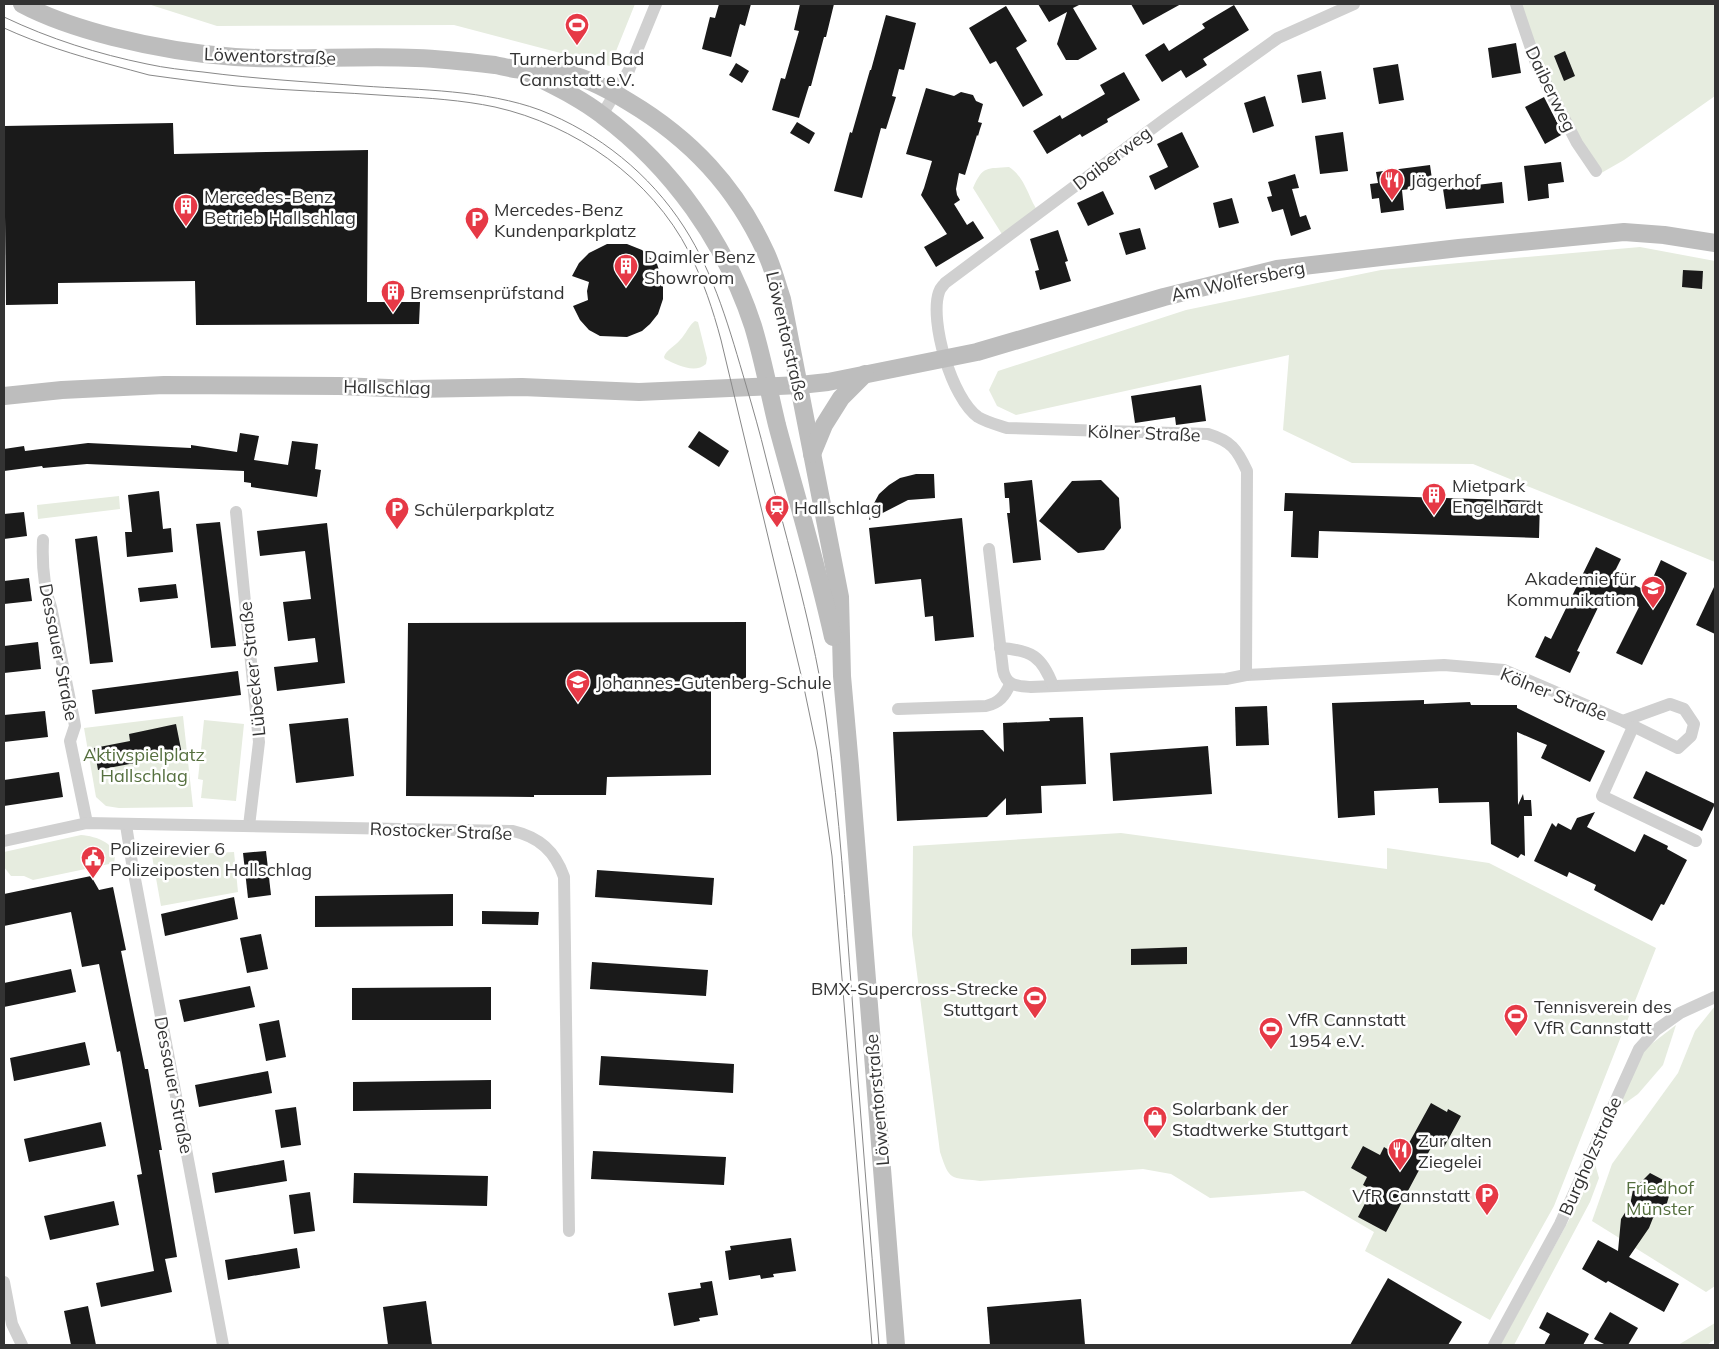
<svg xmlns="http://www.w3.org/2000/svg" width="1719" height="1349" viewBox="0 0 1719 1349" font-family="Mulish,sans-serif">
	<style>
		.green { fill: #e6ecdf }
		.building { fill: #1a1a1a }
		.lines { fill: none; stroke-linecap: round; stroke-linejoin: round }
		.street { stroke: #d0d0d0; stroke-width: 12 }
		.secondary { stroke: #bdbdbd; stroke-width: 18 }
		.tram { stroke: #888; stroke-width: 1 }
		.labels { text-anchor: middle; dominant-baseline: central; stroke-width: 5; stroke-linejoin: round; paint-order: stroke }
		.street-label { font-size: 18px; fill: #333; stroke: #fff }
		.poi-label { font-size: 18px; fill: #333; stroke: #fff; text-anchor: start }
		.park-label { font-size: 18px; fill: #56703f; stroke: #fff }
	</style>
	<rect width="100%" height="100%" fill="#fff"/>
	<g class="green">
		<path d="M148,4H635L610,66L454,25L217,26Z"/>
		<path d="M1514,4H1715V96L1624,160L1596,176Z"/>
		<path d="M1009,167C1026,178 1028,198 1039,213L1005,239L973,188C983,165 987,169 1009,167Z"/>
		<path d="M1640,247L1715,261V562L1473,464L1352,463L1283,430L1289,355L1016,415L997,406L989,390L998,371L1186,310L1381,270Z"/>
		<path d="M695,321L698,322L707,358L706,364C695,374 677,365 665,359L664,357C666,350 675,346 680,340C686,334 689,325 695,321Z"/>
		<path d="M119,496L120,509L38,519L37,505Z"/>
		<path d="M183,716L193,807L119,808L106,806L96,797L84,728Z"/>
		<path d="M204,720L244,724L236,801L201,798L203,780L198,779Z"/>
		<path d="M1121,833L1387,869V848L1489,863L1656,948L1554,1206L1490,1320L1365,1251L1374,1232L1304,1191L1210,1198L1171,1174L1143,1169L980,1181C950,1177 950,1182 940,1152L912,935L913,846Z"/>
		<path d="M81,835C96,836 120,844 114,863L33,880L24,876H11L4,867V852Z"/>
		<path d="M234,852L238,892L161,906L152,856Z"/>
		<path d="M1715,1006V1286L1706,1292L1592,1221L1612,1164L1678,1073L1695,1031Z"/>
		<path d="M1676,1025L1663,1065L1638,1094L1617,1109L1641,1052Z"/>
		<path d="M1595,1164L1599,1178L1590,1202L1514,1345H1500L1580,1200Z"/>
		<path d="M1715,1323V1339L1707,1345H1678Z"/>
	</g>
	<g class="building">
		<path d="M719,4H751L745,26L740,24L731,57L702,49L710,17L715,18Z"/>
		<path d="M800,4H834L826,37H824L811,86H809L799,118L772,110L781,78L785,79L799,31L794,30Z"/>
		<path d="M1038,4H1081L1073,8L1097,49L1078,60H1066L1057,44L1067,12L1049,22Z"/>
		<path d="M1131,4H1181L1143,25Z"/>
		<path d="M1234,5L1249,30L1203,59L1207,65L1186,78L1181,70L1162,82L1145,55L1164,43L1169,51L1205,28L1202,24Z"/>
		<path d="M1006,6L1027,41L1016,48L1043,95L1023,107L996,61L990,64L969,28Z"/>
		<path d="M886,15L916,23L904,70L899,69L892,96L896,97L886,129L881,128L862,198L834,191L850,132L852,133L870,70H871Z"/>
		<path d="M1516,43L1521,73L1492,78L1488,48Z"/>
		<path d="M1565,51L1575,76L1564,81L1554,56Z"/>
		<path d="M736,63L749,71L742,83L729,75Z"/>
		<path d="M1398,64L1404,100L1379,104L1373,68Z"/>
		<path d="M1321,71L1326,99L1302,103L1297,75Z"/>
		<path d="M1124,72L1140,100L1107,119L1108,122L1082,137L1080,134L1047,154L1033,131L1060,115L1062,119L1105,94L1100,85Z"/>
		<path d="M926,88L954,96L961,92L973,95L976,101L983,104L978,122L982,123L980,129L978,136L977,135L965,175L959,173L956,189L957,195L960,200L954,204L967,225L973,221L984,238L936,267L924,247L947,234L921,195L924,188L932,161L906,154Z"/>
		<path d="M1265,96L1274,126L1253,133L1244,103Z"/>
		<path d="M1544,97L1563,134L1545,144L1525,107Z"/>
		<path d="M797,122L815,133L809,144L790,133Z"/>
		<path d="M173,123L174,154L368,150L367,302H420L419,324L196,325L195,281L58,283V304L6,305L4,126Z"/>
		<path d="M1182,132L1199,167L1155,190L1149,176L1168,167L1157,144Z"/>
		<path d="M1343,132L1348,171L1320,174L1315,136Z"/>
		<path d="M1561,162L1564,182L1548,184L1549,198L1528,201L1524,166Z"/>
		<path d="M1430,165L1433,186L1402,190L1404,210L1381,213L1379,198L1372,199L1370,184L1378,183L1376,172Z"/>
		<path d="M1295,174L1299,188L1292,189L1300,217L1306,215L1311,229L1291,236L1283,209L1272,212L1267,197L1272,196L1268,182Z"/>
		<path d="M1502,182L1504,203L1446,209L1443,189Z"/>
		<path d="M1103,191L1114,214L1088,226L1077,203Z"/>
		<path d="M1232,198L1239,223L1219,228L1213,203Z"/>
		<path d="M1140,228L1146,249L1126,255L1119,233Z"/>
		<path d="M1058,230L1068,261L1065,262L1071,281L1040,290L1035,271L1039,270L1030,239Z"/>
		<path d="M607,244H627L642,250L657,264L663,282V299L658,314L650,324L642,331L627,337L600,336L589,330L580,320L573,306L588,300L587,291L589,282L572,276L579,263L589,253Z"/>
		<path d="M1683,270L1703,271L1702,289L1682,287Z"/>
		<path d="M1201,385L1206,421L1176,425L1175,417L1135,423L1131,396Z"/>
		<path d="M699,431L729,451L719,467L688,447Z"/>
		<path d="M240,433L259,436L254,460L288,465L292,441L318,444L315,469L321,470L317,497L251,487V483L244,482V471L87,464L43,468L42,466L4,471V449L24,446L25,451L88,443L191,448V445L237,452Z"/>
		<path d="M916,474H934L935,498L908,500L869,520L872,507L879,494L889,485L900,478Z"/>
		<path d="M1032,480L1041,560L1013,563L1007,513H1010L1009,498H1005L1004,483Z"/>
		<path d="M1101,480L1119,498L1121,528L1104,550L1078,553L1039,521L1072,481Z"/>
		<path d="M159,491L163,529L171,528L173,552L127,557L125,532H132L128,495Z"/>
		<path d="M1285,493L1540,501L1539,538L1319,531L1318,558L1291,557L1293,511H1284Z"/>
		<path d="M24,512L27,536L4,539V514Z"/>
		<path d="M962,518L974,637L935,641L933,616L925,617L921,579L875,584L869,528Z"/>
		<path d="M220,522L236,646L211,648L196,524Z"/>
		<path d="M327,523L345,683L277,691L274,667L318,662L315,638L288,641L283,602L311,599L305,551L260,556L257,531Z"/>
		<path d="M97,536L113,662L90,664L75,539Z"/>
		<path d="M1596,547L1621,559L1613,575L1647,591L1661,560L1687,573L1642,665L1616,653L1639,607L1606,591L1577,651L1580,652L1570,673L1535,657L1545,636L1551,639Z"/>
		<path d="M29,578L32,601L4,604V581Z"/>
		<path d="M176,584L178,598L140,602L138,588Z"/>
		<path d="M1715,585V634L1696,625Z"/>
		<path d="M746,622V680H711V775L607,777L606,795H534V797L406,796L408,623Z"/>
		<path d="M38,642L41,669L4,673V646Z"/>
		<path d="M238,671L241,695L95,714L92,690Z"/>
		<path d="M1424,700V704L1470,702L1471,705H1517V708L1605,751L1590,782L1541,758L1547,745L1517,732L1518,805L1523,794L1524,800H1531L1532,816H1524L1525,856L1521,854L1518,858L1491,844L1489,802L1439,803L1438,788L1374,791L1375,815L1338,818L1332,703Z"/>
		<path d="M1267,706L1269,745L1236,746L1235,707Z"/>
		<path d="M45,711L48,737L4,742V715Z"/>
		<path d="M1083,717L1086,784L1041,786L1042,813L1006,815V798L987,817L897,821L893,732L983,730L1004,752L1003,723L1050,721L1049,718Z"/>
		<path d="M348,718L354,776L296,783L289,724Z"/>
		<path d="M176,724L182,754L98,770L94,748L130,741L129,734Z"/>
		<path d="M1208,746L1212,794L1113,801L1110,753Z"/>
		<path d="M1646,771L1715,804L1702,831L1633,798Z"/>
		<path d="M59,772L63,797L4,806V780Z"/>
		<path d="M1595,812L1587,827L1635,852L1644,834L1668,846L1667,849L1687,860L1664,905L1661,904L1652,921L1594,890L1596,885L1569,872L1567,877L1534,861L1552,823L1556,827L1558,823L1571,830L1577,818Z"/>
		<path d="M266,851L271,895L248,898L243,853Z"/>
		<path d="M597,870L714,878L712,905L595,897Z"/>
		<path d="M91,876L99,890L113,887L126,950L121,951L145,1069H148L162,1150H159L177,1257L165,1259L172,1292L101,1307L96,1283L154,1271L137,1175L142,1174L120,1051L117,1052L99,964L82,967L71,912L4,926V894Z"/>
		<path d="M453,894V926L315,927V896Z"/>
		<path d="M234,897L238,919L165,936L161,914Z"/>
		<path d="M482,911L539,912L538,925L482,924Z"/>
		<path d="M261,934L268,969L247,973L240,938Z"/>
		<path d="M1187,947V964L1131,965V949Z"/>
		<path d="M592,962L708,970L706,996L590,989Z"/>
		<path d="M71,969L76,992L4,1007V983Z"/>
		<path d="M250,986L255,1007L184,1022L179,1000Z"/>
		<path d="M491,987V1020H352V988Z"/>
		<path d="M279,1020L286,1057L266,1061L259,1024Z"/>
		<path d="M85,1042L90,1065L14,1081L10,1058Z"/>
		<path d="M601,1056L734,1064L733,1093L599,1085Z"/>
		<path d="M268,1071L272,1093L199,1107L195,1085Z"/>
		<path d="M491,1080V1109L353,1111V1082Z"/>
		<path d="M1431,1103L1447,1112L1448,1109L1461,1116L1443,1149L1433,1144L1386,1232L1358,1217L1372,1190L1363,1185L1367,1177L1351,1168L1363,1146L1380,1155L1384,1147L1392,1152L1400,1138L1409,1143Z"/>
		<path d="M296,1107L301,1145L281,1148L275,1110Z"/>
		<path d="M101,1122L106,1146L29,1162L24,1139Z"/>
		<path d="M593,1151L726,1157L724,1185L591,1179Z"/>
		<path d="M284,1160L287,1181L215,1193L212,1173Z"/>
		<path d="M354,1173L488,1176L487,1206L353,1203Z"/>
		<path d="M1650,1173L1669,1183L1664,1193L1669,1196L1665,1210L1653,1218L1649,1228L1629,1257L1679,1284L1664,1312L1608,1281L1606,1283L1582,1269L1598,1240L1618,1251L1621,1219L1630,1205L1633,1190Z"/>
		<path d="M310,1192L315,1231L294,1234L289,1195Z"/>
		<path d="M114,1201L119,1225L50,1240L44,1216Z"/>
		<path d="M791,1238L796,1271L773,1274L774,1277L767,1278L761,1279L760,1275L729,1280L725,1251L731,1250L730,1246Z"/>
		<path d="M297,1248L300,1268L228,1280L225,1260Z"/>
		<path d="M1388,1278L1462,1322L1448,1345H1350Z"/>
		<path d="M712,1281L718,1315L699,1318L700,1321L674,1326L668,1293L701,1288L700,1283Z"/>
		<path d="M1081,1299L1085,1345H990L987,1307Z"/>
		<path d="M426,1301L432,1345H388L383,1307Z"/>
		<path d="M88,1306L96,1345H71L64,1311Z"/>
		<path d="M1547,1312L1589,1334L1583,1345H1544L1550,1334L1539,1328Z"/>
		<path d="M1610,1312L1638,1328L1628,1345H1606L1594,1339Z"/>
	</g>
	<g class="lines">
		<g class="street">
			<path d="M1516,4L1537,66L1577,143L1596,171"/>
			<path d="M602,115L629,70L656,4"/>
			<path d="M236,512L259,742L249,826"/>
			<path d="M43,540C42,563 43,585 51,607L74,720L75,726L70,741L87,823"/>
			<path d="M989,549L1003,670C1006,686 1017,686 1031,687L1226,679L1246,675L1444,665L1504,670L1623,721L1678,748L1691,736L1694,724L1684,709L1670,704L1623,721"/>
			<path d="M1000,648C1031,650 1042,656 1053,686"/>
			<path d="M1246,675L1247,471C1237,449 1231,441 1208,434L1007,428C998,425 986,422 978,417C952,399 929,321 939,292C940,288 943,286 945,283L1165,119L1278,38L1354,4"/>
			<path d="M898,709L986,706C999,703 1005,696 1010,684"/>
			<path d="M1633,727L1602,796L1696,841"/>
			<path d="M126,825L132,863L223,1345"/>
			<path d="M4,841L87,823L513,831C539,837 555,851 564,877L569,1231"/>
			<path d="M4,1282L12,1324L22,1345"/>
			<path d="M1494,1345L1560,1224L1639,1049L1656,1030L1680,1013L1715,997"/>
		</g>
		<g class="secondary">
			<path d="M22,4C50,19 82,29 113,37C153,47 193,54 235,57C295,61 356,55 416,58C442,59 469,62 495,65C505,67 515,70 526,70C536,71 547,69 556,71C582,75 608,89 629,102C691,139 736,187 766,253C773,268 777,284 782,299L840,597L842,676L850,766L896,1345"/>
			<path d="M527,72C552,85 579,97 602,115C672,167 726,243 753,326C763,359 769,392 777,425C796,496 817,565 833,637"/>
			<path d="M4,396L62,390L164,385L339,386L413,389L522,387L639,392L800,385L828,382L977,352L1164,297L1277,269L1459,248L1624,232L1664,235L1715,243"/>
			<path d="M812,454L824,425L841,398L865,374"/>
		</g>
		<g class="tram">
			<path d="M4,17C50,39 98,54 147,64C165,68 184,70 203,72C256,79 310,82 363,86C420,90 486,90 540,110C599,133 650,174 684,227C715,275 730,331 746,385C753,409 760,433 766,458C788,546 815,633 827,724C840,815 845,906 852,997C860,1113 870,1229 879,1345"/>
			<path d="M4,28C39,44 75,55 112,65C124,68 137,72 149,75C178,79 208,83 237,86C289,91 342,92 394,96C428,98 462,100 495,107C575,125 651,178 689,252C703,280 713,310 721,340L803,683L817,750L832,856L872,1345"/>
		</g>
	</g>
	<defs>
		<symbol id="stadium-pin" viewBox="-11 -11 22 30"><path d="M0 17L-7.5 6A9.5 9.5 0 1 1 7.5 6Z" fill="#e63946" stroke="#fff"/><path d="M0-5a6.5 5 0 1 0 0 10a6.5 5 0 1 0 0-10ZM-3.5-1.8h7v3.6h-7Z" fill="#fff"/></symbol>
		<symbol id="restaurant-pin" viewBox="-11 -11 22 30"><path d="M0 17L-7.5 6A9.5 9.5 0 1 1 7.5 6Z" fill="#e63946" stroke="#fff"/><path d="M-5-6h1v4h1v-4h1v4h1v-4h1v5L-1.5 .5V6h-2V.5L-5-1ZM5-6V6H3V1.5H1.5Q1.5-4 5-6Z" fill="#fff"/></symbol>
		<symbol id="building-pin" viewBox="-11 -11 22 30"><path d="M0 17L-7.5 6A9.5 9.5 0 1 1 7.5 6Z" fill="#e63946" stroke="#fff"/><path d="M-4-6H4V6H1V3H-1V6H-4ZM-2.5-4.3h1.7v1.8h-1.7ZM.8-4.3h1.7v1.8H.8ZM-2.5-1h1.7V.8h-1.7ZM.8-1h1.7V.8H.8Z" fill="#fff"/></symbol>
		<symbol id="parking-pin" viewBox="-11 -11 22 30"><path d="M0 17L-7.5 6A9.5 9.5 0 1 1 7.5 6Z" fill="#e63946" stroke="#fff"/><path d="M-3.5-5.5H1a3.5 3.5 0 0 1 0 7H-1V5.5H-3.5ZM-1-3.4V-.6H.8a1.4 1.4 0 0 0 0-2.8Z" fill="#fff"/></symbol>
		<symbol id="station-pin" viewBox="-11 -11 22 30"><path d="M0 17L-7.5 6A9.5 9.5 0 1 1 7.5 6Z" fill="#e63946" stroke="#fff"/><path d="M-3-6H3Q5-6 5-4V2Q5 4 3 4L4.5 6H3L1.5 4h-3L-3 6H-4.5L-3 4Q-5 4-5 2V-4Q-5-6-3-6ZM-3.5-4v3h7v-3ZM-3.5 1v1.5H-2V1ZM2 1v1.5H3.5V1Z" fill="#fff"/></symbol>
		<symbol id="university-pin" viewBox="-11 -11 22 30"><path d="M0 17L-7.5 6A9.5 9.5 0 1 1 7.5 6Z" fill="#e63946" stroke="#fff"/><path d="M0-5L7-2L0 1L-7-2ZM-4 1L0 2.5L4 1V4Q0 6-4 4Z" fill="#fff"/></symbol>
		<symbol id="school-pin" viewBox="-11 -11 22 30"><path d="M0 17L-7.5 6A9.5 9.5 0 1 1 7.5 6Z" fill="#e63946" stroke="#fff"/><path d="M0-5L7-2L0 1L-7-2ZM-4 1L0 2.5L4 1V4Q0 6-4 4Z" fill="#fff"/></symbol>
		<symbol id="civic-pin" viewBox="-11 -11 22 30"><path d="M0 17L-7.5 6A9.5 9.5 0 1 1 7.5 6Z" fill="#e63946" stroke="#fff"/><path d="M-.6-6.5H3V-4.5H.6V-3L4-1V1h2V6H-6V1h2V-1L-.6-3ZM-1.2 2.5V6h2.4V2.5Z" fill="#fff"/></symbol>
		<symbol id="shop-pin" viewBox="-11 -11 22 30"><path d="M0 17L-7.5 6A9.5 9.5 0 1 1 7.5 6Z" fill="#e63946" stroke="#fff"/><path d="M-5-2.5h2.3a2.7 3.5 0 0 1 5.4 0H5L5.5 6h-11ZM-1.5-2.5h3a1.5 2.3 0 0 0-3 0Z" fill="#fff"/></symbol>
	</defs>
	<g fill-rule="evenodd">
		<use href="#stadium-pin" x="563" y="11" width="28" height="38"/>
		<use href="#restaurant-pin" x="1378" y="166" width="28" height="38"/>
		<use href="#building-pin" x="172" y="192" width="28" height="38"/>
		<use href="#parking-pin" x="463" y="205" width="28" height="38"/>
		<use href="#building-pin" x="612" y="252" width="28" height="38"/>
		<use href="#building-pin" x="379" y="278" width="28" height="38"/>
		<use href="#building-pin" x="1420" y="481" width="28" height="38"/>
		<use href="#station-pin" x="763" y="493" width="28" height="38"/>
		<use href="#parking-pin" x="383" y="495" width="28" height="38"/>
		<use href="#university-pin" x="1639" y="574" width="28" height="38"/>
		<use href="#school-pin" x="564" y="668" width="28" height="38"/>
		<use href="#civic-pin" x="79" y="844" width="28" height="38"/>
		<use href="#stadium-pin" x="1021" y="984" width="28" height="38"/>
		<use href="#stadium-pin" x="1502" y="1002" width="28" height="38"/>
		<use href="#stadium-pin" x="1257" y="1015" width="28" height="38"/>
		<use href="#shop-pin" x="1141" y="1104" width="28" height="38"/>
		<use href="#restaurant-pin" x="1386" y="1136" width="28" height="38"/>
		<use href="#parking-pin" x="1473" y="1181" width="28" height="38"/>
	</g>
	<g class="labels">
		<g class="street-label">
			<text transform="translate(270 56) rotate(2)">Löwentorstraße</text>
			<text transform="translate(1551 89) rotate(64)">Daiberweg</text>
			<text transform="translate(1112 158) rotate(-37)">Daiberweg</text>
			<text transform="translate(1238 281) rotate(-12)">Am Wolfersberg</text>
			<text transform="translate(787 336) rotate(77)">Löwentorstraße</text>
			<text transform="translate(387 387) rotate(1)">Hallschlag</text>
			<text transform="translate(1144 433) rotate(2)">Kölner Straße</text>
			<text transform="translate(59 652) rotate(79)">Dessauer Straße</text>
			<text transform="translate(252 669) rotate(-96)">Lübecker Straße</text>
			<text transform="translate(1554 694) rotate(22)">Kölner Straße</text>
			<text transform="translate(441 831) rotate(2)">Rostocker Straße</text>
			<text transform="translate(174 1085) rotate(79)">Dessauer Straße</text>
			<text transform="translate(877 1100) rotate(-95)">Löwentorstraße</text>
			<text transform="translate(1590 1156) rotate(-66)">Burgholzstraße</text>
		</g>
		<g class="poi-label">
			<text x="577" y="58" text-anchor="middle">Turnerbund Bad<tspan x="577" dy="21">Cannstatt e.V.</tspan></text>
			<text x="1410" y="180">Jägerhof</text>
			<text x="204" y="196">Mercedes-Benz<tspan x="204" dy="21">Betrieb Hallschlag</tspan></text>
			<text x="494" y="209">Mercedes-Benz<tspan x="494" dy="21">Kundenparkplatz</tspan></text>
			<text x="644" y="256">Daimler Benz<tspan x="644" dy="21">Showroom</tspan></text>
			<text x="410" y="292">Bremsenprüfstand</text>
			<text x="1452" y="485">Mietpark<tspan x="1452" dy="21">Engelhardt</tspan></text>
			<text x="794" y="507">Hallschlag</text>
			<text x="414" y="509">Schülerparkplatz</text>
			<text x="1636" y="578" text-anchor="end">Akademie für<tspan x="1636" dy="21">Kommunikation</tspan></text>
			<text x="596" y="682">Johannes-Gutenberg-Schule</text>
			<text x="110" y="848">Polizeirevier 6<tspan x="110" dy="21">Polizeiposten Hallschlag</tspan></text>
			<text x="1018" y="988" text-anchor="end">BMX-Supercross-Strecke<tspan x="1018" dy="21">Stuttgart</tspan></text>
			<text x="1534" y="1006">Tennisverein des<tspan x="1534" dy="21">VfR Cannstatt</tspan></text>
			<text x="1288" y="1019">VfR Cannstatt<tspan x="1288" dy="21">1954 e.V.</tspan></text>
			<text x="1172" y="1108">Solarbank der<tspan x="1172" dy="21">Stadtwerke Stuttgart</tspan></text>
			<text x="1418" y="1140">Zur alten<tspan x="1418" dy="21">Ziegelei</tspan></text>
			<text x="1470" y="1195" text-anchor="end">VfR Cannstatt</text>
		</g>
		<g class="park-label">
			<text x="144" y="754">Aktivspielplatz<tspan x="144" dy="21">Hallschlag</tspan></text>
			<text x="1660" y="1187">Friedhof<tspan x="1660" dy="21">Münster</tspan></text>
		</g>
	</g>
	<rect width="1719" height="1349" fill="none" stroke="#333333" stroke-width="10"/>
</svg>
